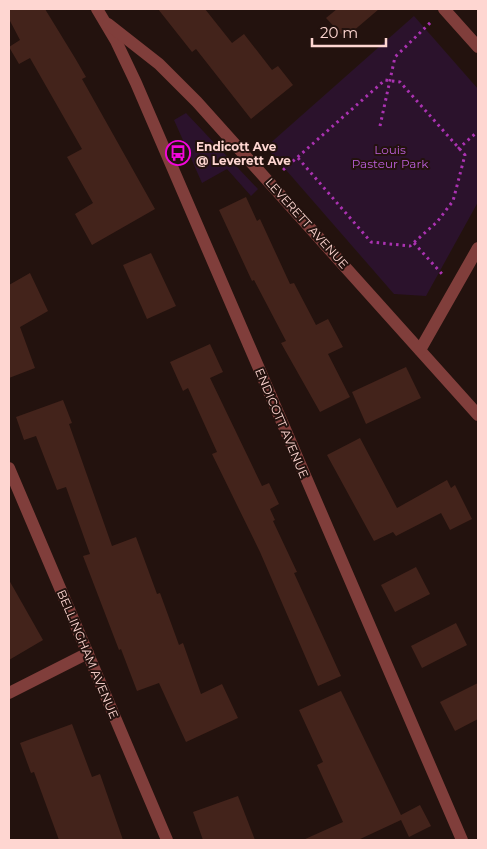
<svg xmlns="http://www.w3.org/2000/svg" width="487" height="849" viewBox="0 0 487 849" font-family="Montserrat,sans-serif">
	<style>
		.green { fill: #2b122c }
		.building { fill: #43231b }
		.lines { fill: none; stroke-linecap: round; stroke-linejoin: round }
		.path { stroke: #aa32b1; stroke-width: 3; stroke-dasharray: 2.5 4; stroke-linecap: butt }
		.minor { stroke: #803e3b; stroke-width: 12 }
		.labels { text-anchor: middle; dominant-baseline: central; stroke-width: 4; stroke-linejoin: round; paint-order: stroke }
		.poi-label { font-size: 12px; font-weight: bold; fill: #fed6d1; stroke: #23120e; text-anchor: start }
		.park-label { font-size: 12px; fill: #bd5fdc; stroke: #23120e }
		.street-label { font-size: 12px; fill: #fed6d1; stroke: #23120e }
	</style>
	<rect width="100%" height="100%" fill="#23120e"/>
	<g class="green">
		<path d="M414,16L478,89V202L426,296L394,294L266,147Z"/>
		<path d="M186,113L258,189L251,196L227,169L202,183L174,120Z"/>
	</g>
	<g class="building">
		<path d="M9,9H45L75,58L86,77L82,79L155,209L92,245L75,214L93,203L67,157L82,149L30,58L19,64L9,47L20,40L9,19Z"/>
		<path d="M158,9H205L232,43L244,34L272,70L278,66L293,85L251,119L196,49L192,52Z"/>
		<path d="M337,9H379L345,38L326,18Z"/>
		<path d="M246,197L257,221L260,219L290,284L294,283L316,325L328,319L343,347L328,354L350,397L320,412L281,343L286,341L254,280L252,281L219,210Z"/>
		<path d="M151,253L176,306L147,319L123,265Z"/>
		<path d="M30,273L48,311L20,327L35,368L9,378V285Z"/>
		<path d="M210,344L223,372L210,378L262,486L269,483L279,504L270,509L275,520L273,521L297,572L294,573L341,676L318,686L260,552L212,454L217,452L188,388L183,391L170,362Z"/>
		<path d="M406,367L421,398L366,424L352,392Z"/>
		<path d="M63,400L72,423L69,424L112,546L136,537L157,594L160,593L179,645L183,643L201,694L222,684L238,718L186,742L159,683L137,691L121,649L119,650L83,556L90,554L66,487L57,490L36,436L24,440L16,417Z"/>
		<path d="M360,438L397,508L447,480L451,488L455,485L472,519L450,530L441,513L396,536L393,532L374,541L327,455Z"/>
		<path d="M416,567L430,594L395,612L381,585Z"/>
		<path d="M9,580L43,640L9,660Z"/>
		<path d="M456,623L467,645L422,668L411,646Z"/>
		<path d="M478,683V719L455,731L440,702Z"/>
		<path d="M341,691L401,815L420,805L431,826L409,837L401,820L358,840H303L343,822L317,765L323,762L299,710Z"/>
		<path d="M72,724L92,777L100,774L123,840H59L34,772L31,773L20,743Z"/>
		<path d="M238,796L255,840H203L193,812Z"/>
	</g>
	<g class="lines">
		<g class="path">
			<path d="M380,126L395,57L431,22"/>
			<path d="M458,149L476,133"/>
			<path d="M283,170L385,80L400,82L465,155L453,201L437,222L410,246L371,242L298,158"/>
			<path d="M414,243L442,274"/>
		</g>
		<g class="minor">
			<path d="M97,9L116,41L136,83L462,840"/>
			<path d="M444,9L478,47"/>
			<path d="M108,24L159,64L197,102L478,415"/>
			<path d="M420,350L478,248"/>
			<path d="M9,468L167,840"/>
			<path d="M9,693L88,653"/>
		</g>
	</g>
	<defs>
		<symbol id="bus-ring" viewBox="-11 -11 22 22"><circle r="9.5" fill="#23120e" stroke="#f406db" stroke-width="1.5"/><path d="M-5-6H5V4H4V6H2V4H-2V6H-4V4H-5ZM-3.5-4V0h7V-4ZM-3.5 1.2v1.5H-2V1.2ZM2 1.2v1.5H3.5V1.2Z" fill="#f406db"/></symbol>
	</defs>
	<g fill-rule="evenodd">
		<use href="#bus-ring" x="164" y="139" width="28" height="28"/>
	</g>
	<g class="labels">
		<g class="poi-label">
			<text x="196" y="146">Endicott Ave<tspan x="196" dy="14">@ Leverett Ave</tspan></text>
		</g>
		<g class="park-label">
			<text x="390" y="149">Louis<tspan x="390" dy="14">Pasteur Park</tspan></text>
		</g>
		<g class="street-label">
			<text transform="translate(307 223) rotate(48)">LEVERETT AVENUE</text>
			<text transform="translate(282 423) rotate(67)">ENDICOTT AVENUE</text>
			<text transform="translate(88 654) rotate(67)">BELLINGHAM AVENUE</text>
		</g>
	</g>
	<rect width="487" height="849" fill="none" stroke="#fed6d1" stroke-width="20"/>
	<path d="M312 38v8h74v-8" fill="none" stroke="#fed6d1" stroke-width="2.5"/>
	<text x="320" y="38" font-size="15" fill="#fed6d1" stroke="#23120e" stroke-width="4" paint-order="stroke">20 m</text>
</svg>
